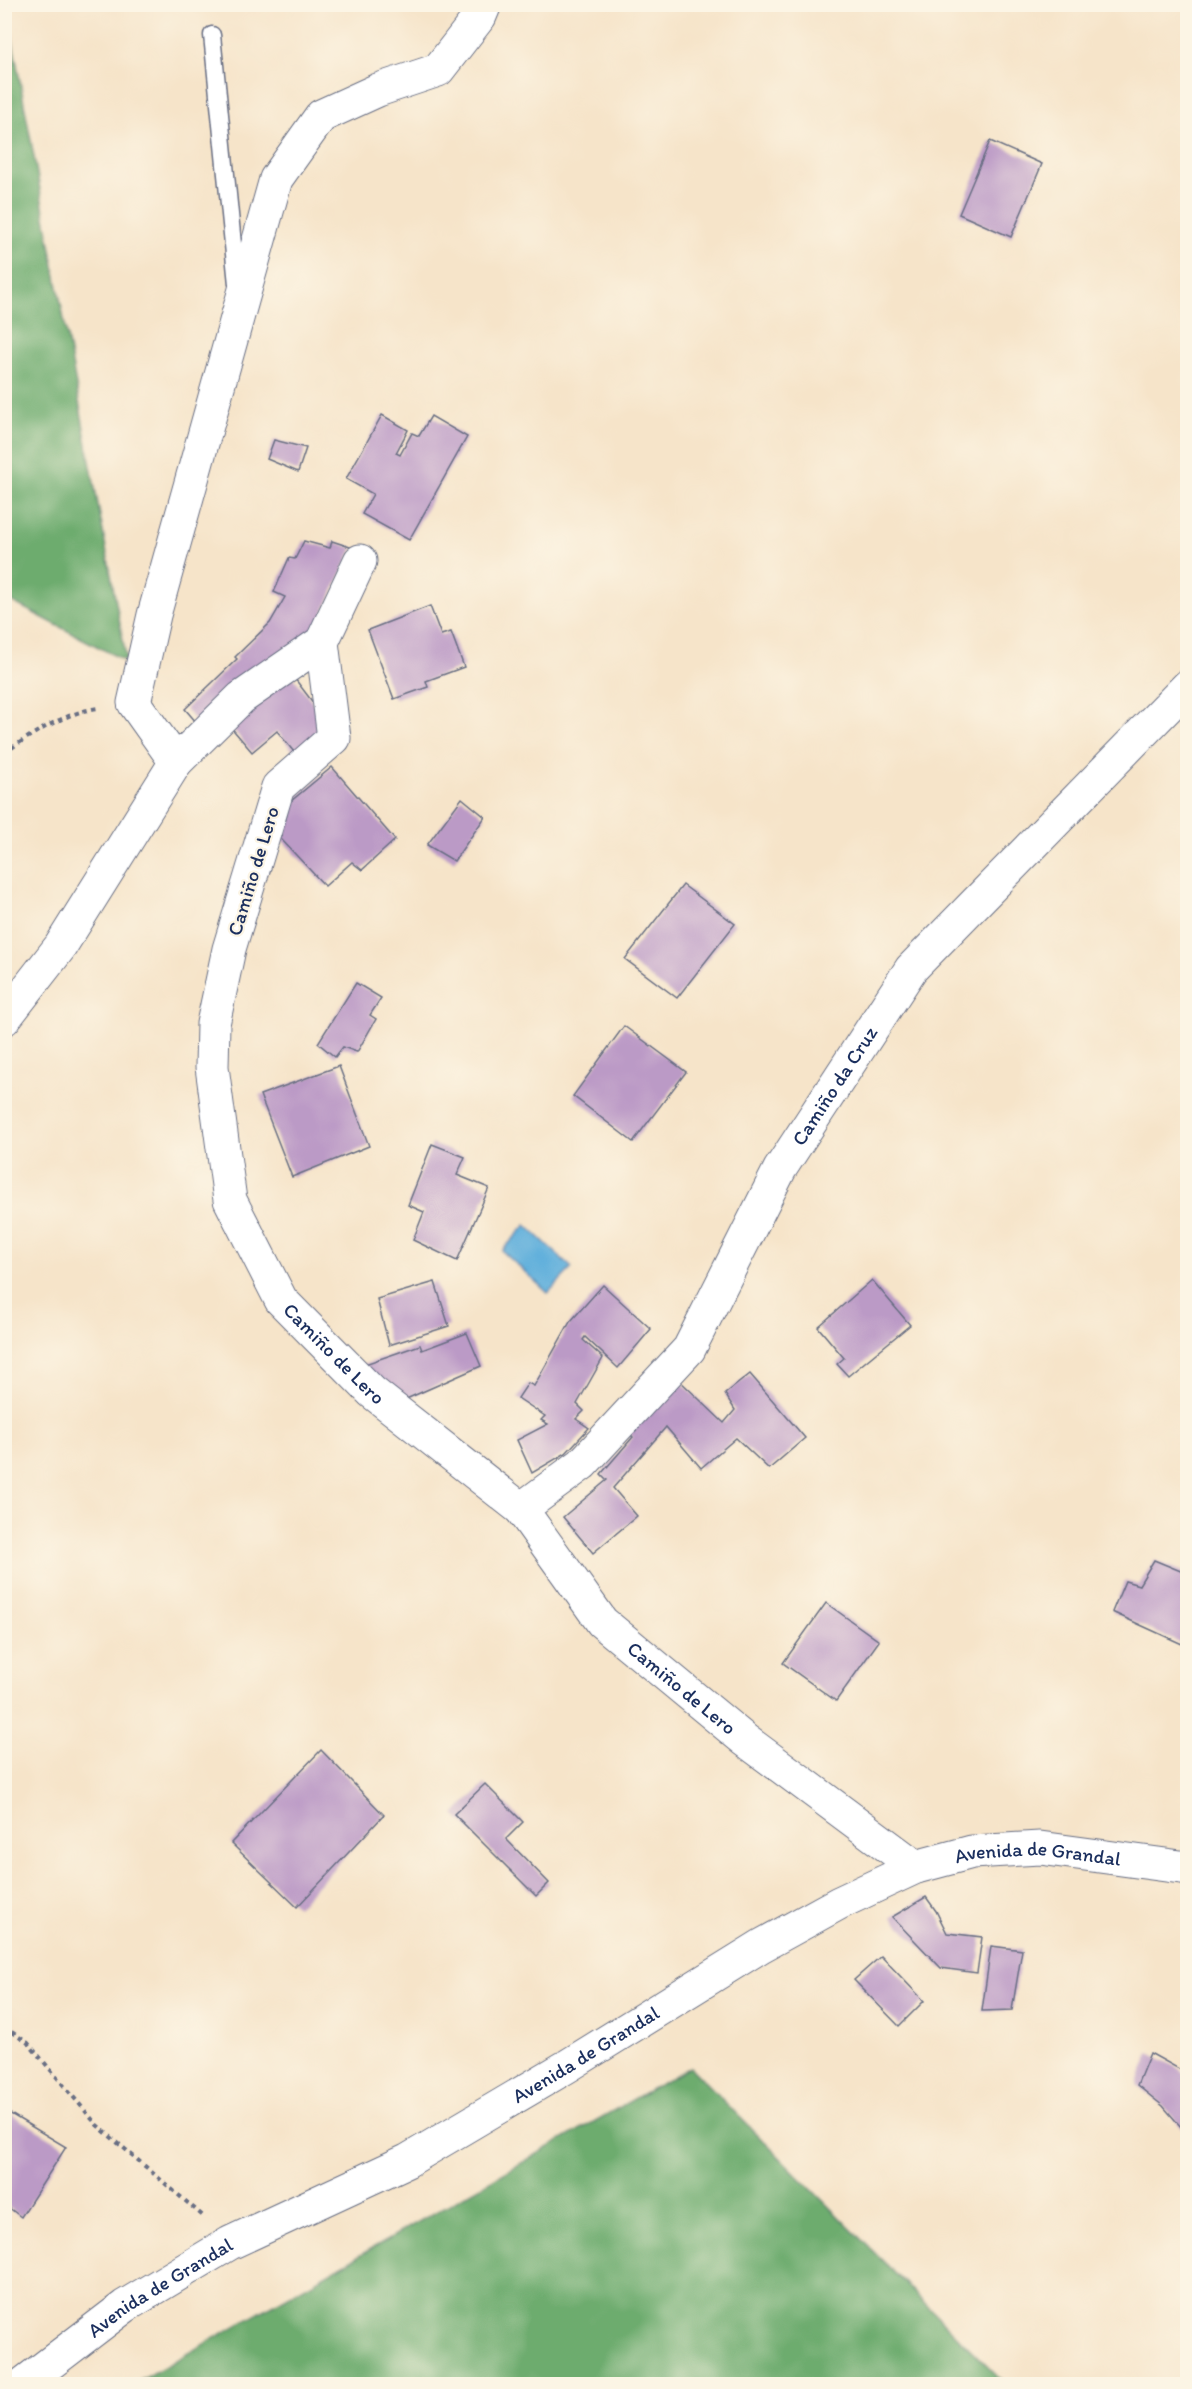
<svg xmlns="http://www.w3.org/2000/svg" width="1192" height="2389" viewBox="0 0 1192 2389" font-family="Itim,sans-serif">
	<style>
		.forest { fill: #6dac6e; stroke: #446e66; stroke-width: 1.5 }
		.water { fill: #62b0dc; stroke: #3e709d; stroke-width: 1.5 }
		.building { fill: #bb9ac6 }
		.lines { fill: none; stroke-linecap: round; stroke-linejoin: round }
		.lane-casing { stroke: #686e83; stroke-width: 19 }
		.street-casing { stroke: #686e83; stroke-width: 35 }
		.secondary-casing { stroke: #686e83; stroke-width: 35 }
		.path { stroke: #686e83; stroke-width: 4; stroke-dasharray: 4.5 4.5; stroke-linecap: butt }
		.lane { stroke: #fff; stroke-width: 16 }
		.street { stroke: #fff; stroke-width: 33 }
		.secondary { stroke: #fff; stroke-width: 33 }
		.labels { text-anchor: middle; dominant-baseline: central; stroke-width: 4.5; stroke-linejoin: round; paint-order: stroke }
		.street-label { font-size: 20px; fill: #1b2f5e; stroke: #fcf5e5 }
	</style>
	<rect width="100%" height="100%" fill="#fcf5e5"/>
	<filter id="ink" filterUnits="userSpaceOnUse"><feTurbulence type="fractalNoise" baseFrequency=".0167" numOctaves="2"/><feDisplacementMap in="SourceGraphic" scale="12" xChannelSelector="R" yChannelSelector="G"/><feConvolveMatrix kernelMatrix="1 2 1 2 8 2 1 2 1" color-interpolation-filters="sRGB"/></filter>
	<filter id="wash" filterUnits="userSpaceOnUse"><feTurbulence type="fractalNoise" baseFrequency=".008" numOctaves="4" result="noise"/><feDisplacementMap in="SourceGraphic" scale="24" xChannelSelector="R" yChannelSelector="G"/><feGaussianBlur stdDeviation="1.35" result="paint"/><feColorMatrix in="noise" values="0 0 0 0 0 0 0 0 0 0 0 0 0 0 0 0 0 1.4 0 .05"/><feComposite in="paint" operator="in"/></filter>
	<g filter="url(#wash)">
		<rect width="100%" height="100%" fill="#f6e4c9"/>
		<g class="forest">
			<path d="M4,5H6L127,662L5,598Z"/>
			<path d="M690,2067L1005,2384H134Z"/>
		</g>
		<path class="water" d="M526,1225L572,1268L548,1293L502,1251Z"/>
		<g id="blocks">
			<g class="building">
				<path d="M990,141L1042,164L1011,237L959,214Z"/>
				<path d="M382,415L408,430L396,453L400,455L412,433L419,436L431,416L467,437L409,540L362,514L373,494L346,479Z"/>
				<path d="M274,440L306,448L298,472L267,459Z"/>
				<path d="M304,541L330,548L332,541L353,548L308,646L197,723L185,709L237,659L235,657L270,623L285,597L274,592L289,558L295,559Z"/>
				<path d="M430,606L441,635L451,632L464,667L426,681L428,687L394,699L368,630Z"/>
				<path d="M289,671L330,725L294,752L277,731L252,752L229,725Z"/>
				<path d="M332,767L395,840L362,870L352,862L325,886L281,839L290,802Z"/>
				<path d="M462,798L485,817L454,861L427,845Z"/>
				<path d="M683,885L735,924L677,998L625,959Z"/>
				<path d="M356,983L381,998L370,1015L376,1019L357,1052L343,1047L335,1057L318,1043Z"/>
				<path d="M624,1026L686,1072L633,1142L573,1096Z"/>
				<path d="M339,1066L369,1146L292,1177L260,1095Z"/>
				<path d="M432,1144L465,1157L457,1175L489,1188L457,1261L413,1240L424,1212L408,1205Z"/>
				<path d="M872,1280L910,1325L848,1376L837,1364L844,1358L818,1327Z"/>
				<path d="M435,1282L449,1326L389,1345L377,1299Z"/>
				<path d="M603,1285L651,1329L618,1368L585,1337L583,1340L603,1358L577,1404L584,1411L576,1419L589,1428L566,1453L532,1473L517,1440L548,1424L541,1420L545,1416L518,1398L528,1383L534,1386L570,1322Z"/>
				<path d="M467,1333L481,1366L397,1403L362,1365L420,1345L422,1350Z"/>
				<path d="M750,1374L805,1438L769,1469L736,1438L701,1468L666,1427L613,1488L637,1516L593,1553L563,1517L607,1480L601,1474L633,1437L629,1433L676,1377L724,1423L735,1410L725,1394Z"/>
				<path d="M1154,1560L1188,1574V1633L1182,1644L1112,1612L1125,1581L1139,1585Z"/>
				<path d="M826,1603L879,1641L836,1701L783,1663Z"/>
				<path d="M321,1750L384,1815L297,1907L231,1843Z"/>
				<path d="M485,1784L523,1822L506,1839L549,1883L536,1896L454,1814Z"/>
				<path d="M926,1897L936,1911L947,1933L982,1937L977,1973L941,1968L892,1917Z"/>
				<path d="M991,1946L1022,1950L1012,2010L982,2011Z"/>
				<path d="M881,1956L924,2001L899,2026L854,1980Z"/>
				<path d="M1150,2053L1181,2070L1188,2078V2135L1163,2106L1137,2085Z"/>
				<path d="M4,2110L66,2147L21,2217L4,2204Z"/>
			</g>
		</g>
	</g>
	<g filter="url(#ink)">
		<use href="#blocks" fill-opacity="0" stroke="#686e83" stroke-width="1.5"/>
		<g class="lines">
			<defs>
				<path id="lane" d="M212,35L237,284"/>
				<g id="street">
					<path d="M360,561L322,642L241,698L176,762L134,703L154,615L276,179L321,116L378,90L438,70L480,16L485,4"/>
					<path id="s1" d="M322,642L334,738L278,787L229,949L213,1024L212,1067L230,1200L281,1300L372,1392L521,1509L602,1622L745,1740L916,1867"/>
					<path d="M4,1019L60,947L176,762"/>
					<path id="s2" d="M521,1509L582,1464L689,1349L780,1169L911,969L1188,686"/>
				</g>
				<g id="secondary">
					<path id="s3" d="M23,2384L125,2306L230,2243L407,2161L566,2067L761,1946L839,1903L916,1867L972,1852L1040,1848L1188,1868"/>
				</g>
			</defs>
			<use href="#lane" class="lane-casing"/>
			<use href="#street" class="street-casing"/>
			<use href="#secondary" class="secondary-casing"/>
			<g class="path">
				<path d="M4,753C32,734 64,713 98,708"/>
				<path d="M4,2027L28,2043L97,2125L203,2216"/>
			</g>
			<use href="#lane" class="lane"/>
			<use href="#street" class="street"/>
			<use href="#secondary" class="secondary"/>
		</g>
	</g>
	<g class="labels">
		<g class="street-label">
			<text transform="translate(253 871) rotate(-73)">Camiño de Lero</text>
			<text stroke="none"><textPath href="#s2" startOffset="534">Camiño da Cruz</textPath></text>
			<text stroke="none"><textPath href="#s1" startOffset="782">Camiño de Lero</textPath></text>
			<text stroke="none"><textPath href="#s1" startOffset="1268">Camiño de Lero</textPath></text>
			<text stroke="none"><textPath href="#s3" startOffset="1158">Avenida de Grandal</textPath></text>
			<text stroke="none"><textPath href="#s3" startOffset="654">Avenida de Grandal</textPath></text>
			<text stroke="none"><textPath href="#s3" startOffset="168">Avenida de Grandal</textPath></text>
		</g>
	</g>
	<rect width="1192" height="2389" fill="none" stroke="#fcf5e5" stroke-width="24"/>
</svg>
